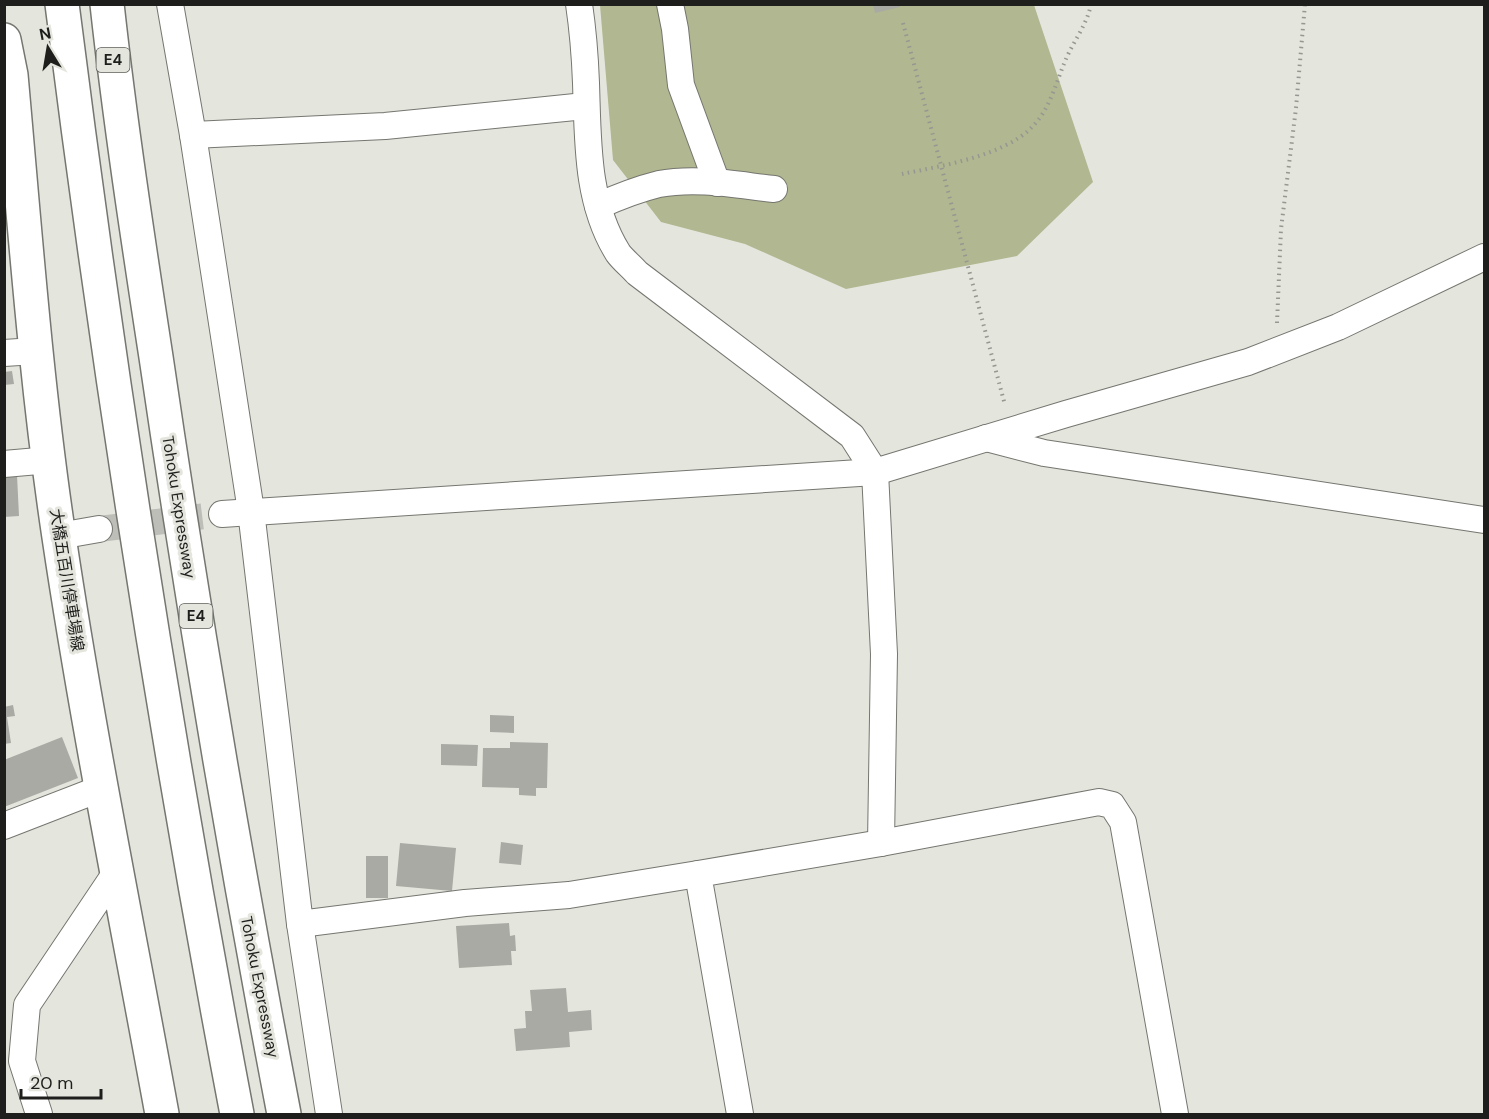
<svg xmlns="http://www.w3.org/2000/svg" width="1489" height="1119" viewBox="0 0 1489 1119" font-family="'DM Sans','Noto Sans JP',sans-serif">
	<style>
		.green { fill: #b1b790 }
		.building { fill: #a9aaa3 }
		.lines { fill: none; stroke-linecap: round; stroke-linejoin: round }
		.street-tunnel { stroke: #bcbeb7; stroke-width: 26; stroke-dasharray: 26 13; stroke-linecap: butt }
		.street-casing { stroke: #74766f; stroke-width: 28 }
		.secondary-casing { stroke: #74766f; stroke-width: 36 }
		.highway-casing { stroke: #74766f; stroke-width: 36 }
		.path { stroke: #969791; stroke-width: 4; stroke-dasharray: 1.5 4.5; stroke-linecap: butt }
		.street { stroke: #fff; stroke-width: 26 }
		.secondary { stroke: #fff; stroke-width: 33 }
		.highway { stroke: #fff; stroke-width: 33 }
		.labels { text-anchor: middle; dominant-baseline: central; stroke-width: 6; stroke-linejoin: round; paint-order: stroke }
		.shield { fill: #e4e6de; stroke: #595b56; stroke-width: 1.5 }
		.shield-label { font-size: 15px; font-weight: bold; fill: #1e1f1c }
		.street-label { font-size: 16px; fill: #1e1f1c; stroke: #e4e6de }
	</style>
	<rect width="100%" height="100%" fill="#e4e6de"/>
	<path class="green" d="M600,5H1034L1093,182L1017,256L846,289L745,244L661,222L613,160Z"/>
	<g class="building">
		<path d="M873,4H900V7L875,13Z"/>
		<path d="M12,371L14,384L4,385V372Z"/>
		<path d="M17,475L19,516L4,517V476Z"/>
		<path d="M13,705L15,716L7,717L11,743L4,744V707Z"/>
		<path d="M490,715L514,716V733L490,732Z"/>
		<path d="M62,737L78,778L4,807V760Z"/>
		<path d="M510,742L548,743L547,788H536V796L519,795V788L482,787L483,748H510Z"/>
		<path d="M441,744L478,745L477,766L441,765Z"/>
		<path d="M501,842L523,845L521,865L499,863Z"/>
		<path d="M400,843L456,848L452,891L396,886Z"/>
		<rect x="366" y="856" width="22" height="42"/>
		<path d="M509,923L510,936L515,935L516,951H511L512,965L459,968L456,926Z"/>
		<path d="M566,988L568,1012L591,1010L592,1030L569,1032L570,1047L516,1051L514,1029L526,1028L525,1011H532L530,990Z"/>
	</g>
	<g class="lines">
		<path class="street-tunnel" d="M99,529L222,514"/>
		<defs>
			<g id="street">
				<path d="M170,4L193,135L251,511L300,924L465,903L569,895L698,874"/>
				<path d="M579,4C583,31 585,56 586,83C588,140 586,202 618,253C623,260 631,266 637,273L852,436L875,472L884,654L881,843"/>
				<path d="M670,4L675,29L681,85L717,183"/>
				<path d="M193,135L385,126L585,106"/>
				<path d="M598,206C618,197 639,189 659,184C697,177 737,185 774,189"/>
				<path d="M4,353L35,351"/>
				<path d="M986,438L1044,453L1484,520"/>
				<path d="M4,464L50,460"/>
				<path d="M222,514L875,472L1066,414L1248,362L1338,327L1484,257"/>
				<path d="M59,536L99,529"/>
				<path d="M4,826L102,788"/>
				<path d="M300,924L329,1114"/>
				<path d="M39,1114L22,1061L27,1005L117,871"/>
				<path d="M740,1114L698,874L881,843L1099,802L1112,805L1123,822L1175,1114"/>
			</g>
			<path id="secondary" d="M4,40L11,75C25,230 36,384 59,537C88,731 127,922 162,1114"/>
			<g id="highway">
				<path d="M62,4C109,376 167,746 237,1114"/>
				<path d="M107,4C120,122 138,240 156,357C193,610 236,863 284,1114"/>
			</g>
		</defs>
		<use href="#street" class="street-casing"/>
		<use href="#secondary" class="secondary-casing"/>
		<use href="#highway" class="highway-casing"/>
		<g class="path">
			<path d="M903,23L1005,405"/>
			<path d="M902,174C941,166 1003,156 1031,128C1050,110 1056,82 1066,59C1074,40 1087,25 1091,4"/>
			<path d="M1277,323L1281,229L1296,108L1305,4"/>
		</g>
		<use href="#street" class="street"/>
		<use href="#secondary" class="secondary"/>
		<use href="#highway" class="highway"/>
	</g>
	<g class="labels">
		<g class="shield">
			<rect x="96.5" y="48" width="33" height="24" rx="4.5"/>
			<rect x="179.5" y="604" width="33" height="24" rx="4.5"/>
		</g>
		<g class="shield-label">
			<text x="113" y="60">E4</text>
			<text x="196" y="616">E4</text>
		</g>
		<g class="street-label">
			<text transform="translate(179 507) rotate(81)">Tohoku Expressway</text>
			<text transform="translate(67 580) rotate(81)">大橋五百川停車場線</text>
			<text transform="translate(260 987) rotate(79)">Tohoku Expressway</text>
		</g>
	</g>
	<rect width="1489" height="1119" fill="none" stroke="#1e1f1c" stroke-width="12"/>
	<g transform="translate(48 48) rotate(349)" stroke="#e4e6de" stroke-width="4.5" paint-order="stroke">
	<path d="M0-4.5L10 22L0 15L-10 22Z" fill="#1e1f1c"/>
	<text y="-9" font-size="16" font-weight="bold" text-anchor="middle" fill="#1e1f1c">N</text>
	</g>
	<path d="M21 1089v9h80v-9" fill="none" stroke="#1e1f1c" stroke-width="3"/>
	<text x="30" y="1089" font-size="18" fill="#1e1f1c" stroke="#e4e6de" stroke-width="4.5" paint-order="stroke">20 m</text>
</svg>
